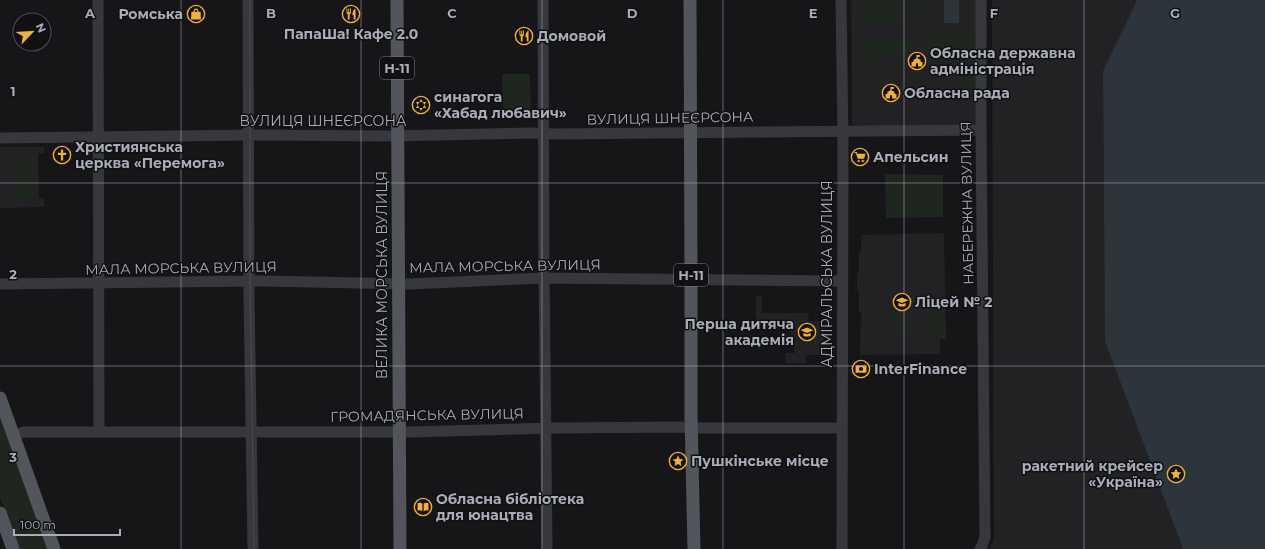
<svg xmlns="http://www.w3.org/2000/svg" width="1265" height="549" viewBox="0 0 1265 549" font-family="Montserrat,sans-serif">
	<style>
		.built { fill: #222225 }
		.green { fill: #1e261f }
		.water { fill: #2c353c }
		.lines { fill: none; stroke-linecap: round; stroke-linejoin: round }
		.minor { stroke: #37383d; stroke-width: 11 }
		.major { stroke: #53555c; stroke-width: 13 }
		.tram { stroke: #4a4c52; stroke-width: 1 }
		.grid { fill: none; stroke: #a8adb8; stroke-width: 1; stroke-opacity: 0.55 }
		.labels { text-anchor: middle; dominant-baseline: central; stroke-width: 3; stroke-linejoin: round; paint-order: stroke }
		.shield { fill: #111113; stroke: #7b7e86; stroke-width: 1 }
		.shield-label { font-size: 13px; font-weight: bold; fill: #a8adb8 }
		.poi-label { font-size: 14px; font-weight: bold; fill: #a8adb8; stroke: #111113; text-anchor: start }
		.street-label { font-size: 14px; fill: #a8adb8; stroke: #111113 }
		.grid-label { font-size: 13px; text-anchor: middle; font-weight: bold; fill: #a8adb8; stroke: #111113; stroke-width: 3; stroke-linejoin: round; paint-order: stroke }
	</style>
	<rect width="100%" height="100%" fill="#161618"/>
	<g class="built">
		<path d="M851,0H977V118L975,123L970,127H855L852,123Z"/>
		<path d="M992,0H1137L1103,71L1105,340L1183,549H988L994,541Z"/>
		<path d="M0,147H44V153H38L39,198L44,199V207L0,208Z"/>
		<path d="M944,233L946,339H940V354L860,355L861,312H859V292L857,291V273H859V253L861,252V235Z"/>
		<path d="M756,296H762V313H808L809,321H823L824,355H806V363H786V353H795L794,342H785V335H791V324H778V328H756Z"/>
	</g>
	<g class="green">
		<rect x="859" y="0" width="47" height="23"/>
		<rect x="911" y="0" width="8" height="24"/>
		<rect x="925" y="0" width="7" height="23"/>
		<path d="M970,0H977V90L968,91L967,54H926V32L970,33Z"/>
		<path d="M913,39V55H872V69H860V40Z"/>
		<path d="M502,74H530L531,117L503,118Z"/>
		<path d="M35,155L37,197L16,198L14,156Z"/>
		<path d="M885,174L943,175V217L886,218Z"/>
		<rect x="894" y="306" width="15" height="28"/>
		<path d="M926,313H945L946,339H926Z"/>
		<path d="M0,412L49,549H19L0,497Z"/>
	</g>
	<g class="water">
		<rect x="944" y="0" width="15" height="23"/>
		<path d="M1137,0H1265V549H1183L1105,341L1103,71Z"/>
	</g>
	<g class="lines">
		<g class="minor">
			<path d="M98,0L99,432"/>
			<path d="M248,0L249,294L253,549"/>
			<path d="M543,0L544,269L547,549"/>
			<path d="M841,0L843,142L842,549"/>
			<path d="M0,138L261,135L388,136L530,133L554,134L981,130"/>
			<path d="M0,284L262,281L409,284L544,278L842,281"/>
			<path d="M13,436L23,432H410L555,428L681,427L691,428H841"/>
			<path d="M980,549L982,546L985,537L981,130V0"/>
		</g>
		<g class="major">
			<path d="M397,0L400,549"/>
			<path d="M690,0L691,279V415L694,549"/>
			<path d="M0,398L54,549"/>
			<path d="M0,513L13,549"/>
		</g>
		<path class="tram" d="M250,0V270L254,549"/>
	</g>
	<path class="grid" d="M181,0V549M361,0V549M542,0V549M723,0V549M904,0V549M1084,0V549M0,183H1265M0,366H1265"/>
	<defs>
		<symbol id="shop-ring" viewBox="-11 -11 22 22"><circle r="9.5" fill="#111113" stroke="#f2b134" stroke-width="1.5"/><path d="M-5-2.5h2.3a2.7 3.5 0 0 1 5.4 0H5L5.5 6h-11ZM-1.5-2.5h3a1.5 2.3 0 0 0-3 0Z" fill="#f2b134"/></symbol>
		<symbol id="restaurant-ring" viewBox="-11 -11 22 22"><circle r="9.5" fill="#111113" stroke="#f2b134" stroke-width="1.5"/><path d="M-5-6h1v4h1v-4h1v4h1v-4h1v5L-1.5 .5V6h-2V.5L-5-1ZM5-6V6H3V1.5H1.5Q1.5-4 5-6Z" fill="#f2b134"/></symbol>
		<symbol id="civic-ring" viewBox="-11 -11 22 22"><circle r="9.5" fill="#111113" stroke="#f2b134" stroke-width="1.5"/><path d="M-.6-6.5H3V-4.5H.6V-3L4-1V1h2V6H-6V1h2V-1L-.6-3ZM-1.2 2.5V6h2.4V2.5Z" fill="#f2b134"/></symbol>
		<symbol id="synagogue-ring" viewBox="-11 -11 22 22"><circle r="9.5" fill="#111113" stroke="#f2b134" stroke-width="1.5"/><path d="M0-6.5L5.6 3.2H-5.6ZM0 6.5L5.6-3.2H-5.6Z" fill="#f2b134"/></symbol>
		<symbol id="church-ring" viewBox="-11 -11 22 22"><circle r="9.5" fill="#111113" stroke="#f2b134" stroke-width="1.5"/><path d="M-1.2-6h2.4v3.5h3.3v2.4h-3.3V6h-2.4V-.1h-3.3v-2.4h3.3Z" fill="#f2b134"/></symbol>
		<symbol id="supermarket-ring" viewBox="-11 -11 22 22"><circle r="9.5" fill="#111113" stroke="#f2b134" stroke-width="1.5"/><path d="M-6-5.5h2.5l.6 2H6L4.5 2H-2.5L-4.4-4H-6ZM-1.5 3.2a1.3 1.3 0 1 0 .1 0ZM3 3.2a1.3 1.3 0 1 0 .1 0Z" fill="#f2b134"/></symbol>
		<symbol id="school-ring" viewBox="-11 -11 22 22"><circle r="9.5" fill="#111113" stroke="#f2b134" stroke-width="1.5"/><path d="M0-5L7-2L0 1L-7-2ZM-4 1L0 2.5L4 1V4Q0 6-4 4Z" fill="#f2b134"/></symbol>
		<symbol id="bank-ring" viewBox="-11 -11 22 22"><circle r="9.5" fill="#111113" stroke="#f2b134" stroke-width="1.5"/><path d="M-6-4H6V4H-6ZM0-2.3a2.3 2.3 0 1 0 0 4.6a2.3 2.3 0 1 0 0-4.6Z" fill="#f2b134"/></symbol>
		<symbol id="sight-ring" viewBox="-11 -11 22 22"><circle r="9.5" fill="#111113" stroke="#f2b134" stroke-width="1.5"/><path d="M0-6L1.8-2.2L6-1.7L2.9 1.2L3.7 5.4L0 3.3L-3.7 5.4L-2.9 1.2L-6-1.7L-1.8-2.2Z" fill="#f2b134"/></symbol>
		<symbol id="library-ring" viewBox="-11 -11 22 22"><circle r="9.5" fill="#111113" stroke="#f2b134" stroke-width="1.5"/><path d="M-6-4Q-3-5.5-.7-3.5V5Q-3 3-6 4ZM6-4Q3-5.5 .7-3.5V5Q3 3 6 4Z" fill="#f2b134"/></symbol>
	</defs>
	<g fill-rule="evenodd">
		<use href="#shop-ring" x="186" y="4" width="20" height="20"/>
		<use href="#restaurant-ring" x="341" y="4" width="20" height="20"/>
		<use href="#restaurant-ring" x="514" y="26" width="20" height="20"/>
		<use href="#civic-ring" x="907" y="51" width="20" height="20"/>
		<use href="#civic-ring" x="881" y="83" width="20" height="20"/>
		<use href="#synagogue-ring" x="411" y="95" width="20" height="20"/>
		<use href="#church-ring" x="52" y="145" width="20" height="20"/>
		<use href="#supermarket-ring" x="850" y="147" width="20" height="20"/>
		<use href="#school-ring" x="892" y="292" width="20" height="20"/>
		<use href="#school-ring" x="797" y="322" width="20" height="20"/>
		<use href="#bank-ring" x="851" y="359" width="20" height="20"/>
		<use href="#sight-ring" x="668" y="451" width="20" height="20"/>
		<use href="#sight-ring" x="1166" y="464" width="20" height="20"/>
		<use href="#library-ring" x="413" y="497" width="20" height="20"/>
	</g>
	<g class="labels">
		<g class="shield">
			<rect x="380" y="57" width="34" height="22" rx="3"/>
			<rect x="674" y="264" width="34" height="22" rx="3"/>
		</g>
		<g class="shield-label">
			<text x="397" y="68">Н-11</text>
			<text x="691" y="275">Н-11</text>
		</g>
		<g class="poi-label">
			<text x="183" y="14" text-anchor="end">Ромська</text>
			<text x="351" y="34" text-anchor="middle">ПапаШа! Кафе 2.0</text>
			<text x="537" y="36">Домовой</text>
			<text x="930" y="53">Обласна державна<tspan x="930" dy="16">адміністрація</tspan></text>
			<text x="904" y="93">Обласна рада</text>
			<text x="434" y="97">синагога<tspan x="434" dy="16">«Хабад любавич»</tspan></text>
			<text x="75" y="147">Християнська<tspan x="75" dy="16">церква «Перемога»</tspan></text>
			<text x="873" y="157">Апельсин</text>
			<text x="915" y="302">Ліцей № 2</text>
			<text x="794" y="324" text-anchor="end">Перша дитяча<tspan x="794" dy="16">академія</tspan></text>
			<text x="874" y="369">InterFinance</text>
			<text x="691" y="461">Пушкінське місце</text>
			<text x="1163" y="466" text-anchor="end">ракетний крейсер<tspan x="1163" dy="16">«Україна»</tspan></text>
			<text x="436" y="499">Обласна бібліотека<tspan x="436" dy="16">для юнацтва</tspan></text>
		</g>
		<g class="street-label">
			<text transform="translate(670 118) rotate(-1)">ВУЛИЦЯ ШНЕЄРСОНА</text>
			<text x="323" y="121">ВУЛИЦЯ ШНЕЄРСОНА</text>
			<text transform="translate(967 203) rotate(-91)">НАБЕРЕЖНА ВУЛИЦЯ</text>
			<text transform="translate(505 266) rotate(-1)">МАЛА МОРСЬКА ВУЛИЦЯ</text>
			<text transform="translate(181 268) rotate(-1)">МАЛА МОРСЬКА ВУЛИЦЯ</text>
			<text transform="translate(827 274) rotate(-90)">АДМІРАЛЬСЬКА ВУЛИЦЯ</text>
			<text transform="translate(382 275) rotate(-90)">ВЕЛИКА МОРСЬКА ВУЛИЦЯ</text>
			<text transform="translate(427 415) rotate(-1)">ГРОМАДЯНСЬКА ВУЛИЦЯ</text>
		</g>
	</g>
	<g class="grid-label">
		<text x="90" y="18">A</text>
		<text x="271" y="18">B</text>
		<text x="452" y="18">C</text>
		<text x="632" y="18">D</text>
		<text x="813" y="18">E</text>
		<text x="994" y="18">F</text>
		<text x="1175" y="18">G</text>
		<text x="13" y="96">1</text>
		<text x="13" y="279">2</text>
		<text x="13" y="462">3</text>
	</g>
	<g transform="translate(32 32) rotate(65)"><circle r="19" fill="#111113" stroke="#4d4f55"/>
	<path d="M0-3L7 15L0 10L-7 15Z" fill="#f2b134"/>
	<text y="-6" font-size="11" font-weight="bold" text-anchor="middle" fill="#a8adb8">N</text>
	</g>
	<path d="M14 529v6h106v-6" fill="none" stroke="#a8adb8" stroke-width="2"/>
	<text x="20" y="529" font-size="12" fill="#a8adb8" stroke="#111113" stroke-width="3" paint-order="stroke">100 m</text>
</svg>
